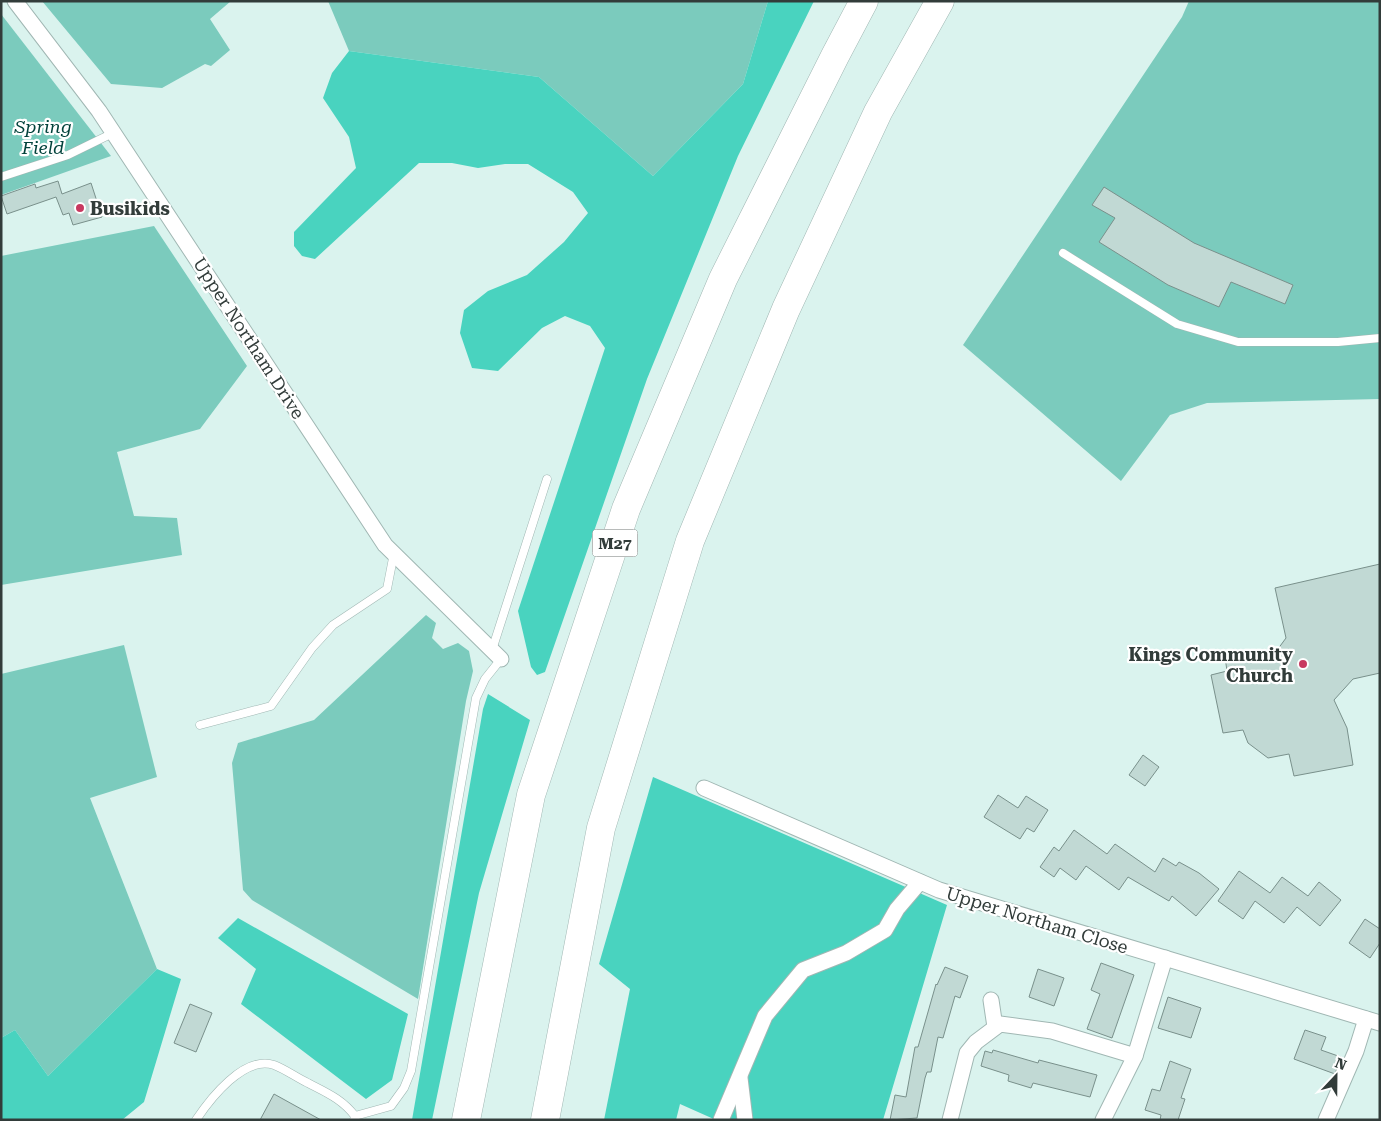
<svg xmlns="http://www.w3.org/2000/svg" width="1381" height="1121" viewBox="0 0 1381 1121" font-family="'Roboto Serif',serif">
	<style>
		.green { fill: #7bcbbd }
		.forest { fill: #49d3bf }
		.building { fill: #c1d9d4; stroke: #79908b }
		.lines { fill: none; stroke-linecap: round; stroke-linejoin: round }
		.lane-casing { stroke: #a0b7b3; stroke-width: 9 }
		.street-casing { stroke: #a0b7b3; stroke-width: 17 }
		.highway-casing { stroke: #a0b7b3; stroke-width: 29 }
		.lane { stroke: #fff; stroke-width: 8 }
		.street { stroke: #fff; stroke-width: 15 }
		.highway { stroke: #fff; stroke-width: 28 }
		.poi-dot { fill: #c83960; stroke: #fff; stroke-width: 2 }
		.labels { text-anchor: middle; dominant-baseline: central; stroke-width: 4.5; stroke-linejoin: round; paint-order: stroke }
		.shield { fill: #fff; stroke: #707675; stroke-width: 1 }
		.shield-label { font-size: 16px; font-weight: bold; fill: #323c3a }
		.park-label { font-size: 18px; font-style: italic; fill: #02423b; stroke: #fff }
		.poi-label { font-size: 18px; font-weight: bold; fill: #323c3a; stroke: #fff; text-anchor: start }
		.street-label { font-size: 18px; fill: #323c3a; stroke: #fff }
	</style>
	<rect width="100%" height="100%" fill="#daf3ee"/>
	<g class="green">
		<path d="M42,1H231L210,19L230,50L211,66L205,64L162,88L111,84Z"/>
		<path d="M328,1H768L743,84L653,176L539,77L349,51Z"/>
		<path d="M1189,1H1380V399L1207,403L1170,415L1121,481L963,345L1182,17Z"/>
		<path d="M1,14L111,156L1,195Z"/>
		<path d="M154,226L247,366L200,429L117,452L134,516L177,518L182,555L1,585V256Z"/>
		<path d="M426,615L436,623L432,638L443,649L458,643L469,651L473,671L466,701L418,999L252,900L243,890L232,763L238,743L314,720Z"/>
		<path d="M124,645L157,777L90,798L157,969L48,1076L15,1030L1,1038V674Z"/>
	</g>
	<g class="forest">
		<path d="M768,1H814L738,156L647,379L545,672L537,675L531,667L518,611L605,348L590,326L565,316L542,328L498,371L472,368L460,333L464,310L488,291L527,275L564,242L588,213L573,192L528,164H505L478,168L452,163H419L315,259L302,256L294,246V232L356,168L349,137L323,98L332,73L349,51L539,77L653,176L743,84Z"/>
		<path d="M488,694L530,720L479,893L432,1120H412L483,709Z"/>
		<path d="M653,777L947,905L883,1120H716L680,1104L676,1120H604L630,989L599,964Z"/>
		<path d="M238,918L408,1014L392,1080L366,1099L241,1004L256,969L218,938Z"/>
		<path d="M157,969L181,979L144,1102L122,1120H1V1038L15,1030L48,1076Z"/>
	</g>
	<g class="building">
		<path d="M58,181L62,194L91,183L102,217L73,225L69,213L63,215L56,197L7,214L1,196L35,184L36,188Z"/>
		<path d="M1104,187L1194,243L1293,285L1285,304L1231,282L1219,307L1168,285L1099,242L1115,218L1092,205Z"/>
		<path d="M1380,564V673L1353,679L1334,700L1347,728L1353,765L1294,776L1289,754L1268,758L1248,743L1243,730L1223,733L1211,675L1227,671L1225,657H1272L1286,638L1275,588Z"/>
		<path d="M1143,755L1159,767L1145,786L1129,775Z"/>
		<path d="M998,795L1018,808L1026,796L1048,810L1034,832L1027,828L1020,839L984,817Z"/>
		<path d="M1074,830L1107,854L1115,844L1155,872L1163,858L1176,866L1179,862L1199,873L1219,889L1196,916L1172,896L1169,901L1128,877L1119,890L1086,866L1076,880L1060,868L1054,877L1040,867L1054,847L1059,851Z"/>
		<path d="M1239,871L1270,893L1282,877L1308,896L1319,882L1341,900L1320,926L1297,907L1284,923L1255,901L1243,919L1218,901Z"/>
		<path d="M1365,919L1380,929V943L1370,958L1349,943Z"/>
		<path d="M1101,963L1134,975L1112,1038L1087,1029L1100,994L1091,990Z"/>
		<path d="M945,967L968,976L960,998L955,996L943,1038L938,1037L931,1072H927L925,1078L917,1118L890,1120L895,1095L906,1097L915,1047H918L936,984L937,985Z"/>
		<path d="M1038,969L1064,978L1054,1006L1029,997Z"/>
		<path d="M1168,997L1201,1008L1191,1038L1158,1028Z"/>
		<path d="M190,1004L212,1013L196,1052L174,1043Z"/>
		<path d="M1305,1030L1326,1037L1321,1050L1341,1057L1335,1074L1294,1059Z"/>
		<path d="M993,1050L1038,1063L1039,1060L1097,1075L1090,1097L1033,1083L1031,1088L1008,1081L1009,1075L981,1066L985,1051L992,1053Z"/>
		<path d="M1170,1061L1191,1069L1181,1098L1185,1099L1178,1120H1160L1161,1115L1145,1110L1152,1089L1160,1091Z"/>
		<path d="M274,1094L321,1120H260Z"/>
	</g>
	<g class="lines">
		<defs>
			<g id="lane">
				<path d="M1,177L68,155L113,133"/>
				<path d="M1063,253L1177,324L1238,342H1338L1380,338"/>
				<path d="M492,650L547,479"/>
				<path d="M200,725L271,706L312,648L333,625L387,589L394,553"/>
				<path d="M355,1116L391,1106L404,1088L411,1071L476,698L485,679L501,659"/>
				<path d="M196,1120C210,1099 244,1055 274,1065C285,1069 297,1078 308,1083C327,1093 342,1099 355,1116L354,1120"/>
			</g>
			<g id="street">
				<path d="M15,1L99,111L385,545L501,659"/>
				<path d="M704,788L939,890L1380,1023"/>
				<path d="M991,1000L995,1027"/>
				<path d="M740,1078L745,1120"/>
				<path d="M721,1120L765,1016L803,970L846,953L885,930L897,909L920,882"/>
				<path d="M950,1120L967,1053L976,1042L1000,1024L1052,1031L1135,1056"/>
				<path d="M1103,1120L1135,1056L1165,958"/>
				<path d="M1326,1120L1356,1051L1366,1019"/>
			</g>
			<g id="highway">
				<path d="M466,1120L531,795L626,509L723,279L835,56L864,1"/>
				<path d="M545,1120L601,828L690,541L786,309L878,112L940,1"/>
			</g>
		</defs>
		<use href="#lane" class="lane-casing"/>
		<use href="#street" class="street-casing"/>
		<use href="#highway" class="highway-casing"/>
		<use href="#lane" class="lane"/>
		<use href="#street" class="street"/>
		<use href="#highway" class="highway"/>
	</g>
	<g class="poi-dot">
		<circle cx="80" cy="208" r="5"/>
		<circle cx="1303" cy="664" r="5"/>
	</g>
	<g class="labels">
		<rect class="shield" x="592.5" y="529.5" width="45" height="27" rx="4"/>
		<g class="shield-label">
			<text x="615" y="543">M27</text>
		</g>
		<g class="park-label">
			<text x="43" y="126">Spring<tspan x="43" dy="21">Field</tspan></text>
		</g>
		<g class="poi-label">
			<text x="90" y="208">Busikids</text>
			<text x="1293" y="654" text-anchor="end">Kings Community<tspan x="1293" dy="21">Church</tspan></text>
		</g>
		<g class="street-label">
			<text transform="translate(249 338) rotate(57)">Upper Northam Drive</text>
			<text transform="translate(1037 920) rotate(17)">Upper Northam Close</text>
		</g>
	</g>
	<rect width="1381" height="1121" fill="none" stroke="#323c3a" stroke-width="5"/>
	<g transform="translate(1336 1076) rotate(22)" stroke="#ffffff" stroke-width="4" paint-order="stroke">
	<path d="M0-4L9 19L0 12L-9 19Z" fill="#323c3a"/>
	<text y="-8" font-size="14" font-weight="bold" text-anchor="middle" fill="#323c3a">N</text>
	</g>
</svg>
